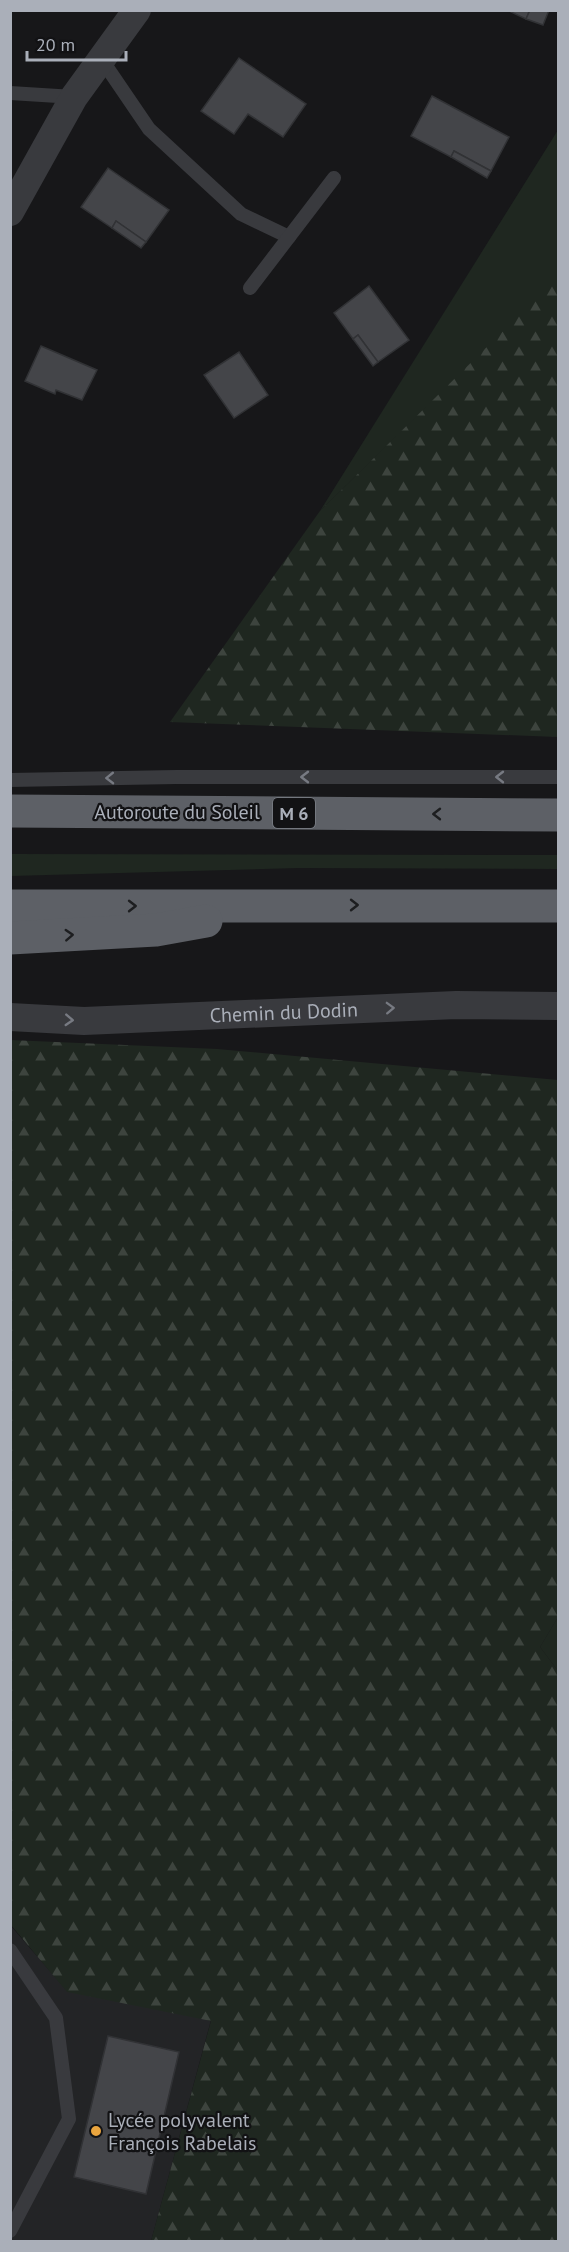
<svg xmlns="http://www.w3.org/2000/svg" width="569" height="2252" viewBox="0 0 569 2252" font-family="'PT Sans',sans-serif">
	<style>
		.built { fill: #232426 }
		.grass { fill: #1f2720 }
		.forest { fill: url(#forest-firs) }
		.building { fill: #444549; stroke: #313235; stroke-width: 1.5 }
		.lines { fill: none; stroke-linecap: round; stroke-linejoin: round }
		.service { stroke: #393a3e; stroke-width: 14 }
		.minor { stroke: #393a3e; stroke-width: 28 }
		.trunk { stroke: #5d6066; stroke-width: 33 }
		.oneway { stroke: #777a82 }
		.oneway2 { stroke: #1d1e20 }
		.poi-dot { fill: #eaa53e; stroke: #121214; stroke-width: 2 }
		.labels { text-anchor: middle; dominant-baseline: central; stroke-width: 4.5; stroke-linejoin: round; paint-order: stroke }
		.shield { fill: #121214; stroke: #7c8088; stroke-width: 1.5 }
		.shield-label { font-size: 18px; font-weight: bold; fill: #aaafb9 }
		.street-label { font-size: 20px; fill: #aaafb9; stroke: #121214 }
		.poi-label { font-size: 20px; fill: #aaafb9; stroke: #121214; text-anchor: start }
	</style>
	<defs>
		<pattern id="forest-firs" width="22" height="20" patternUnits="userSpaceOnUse" patternTransform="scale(1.5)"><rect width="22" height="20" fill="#1f2720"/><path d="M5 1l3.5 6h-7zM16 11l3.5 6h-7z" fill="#3d443e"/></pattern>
	</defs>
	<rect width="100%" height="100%" fill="#171719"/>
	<path class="built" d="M10,1925L67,1991L211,2020L151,2241H11Z"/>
	<g class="grass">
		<path d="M558,130V279L320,511Z"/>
		<path d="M10,854L558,855V869L298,868L11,876Z"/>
		<path d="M558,1617V1671L540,1647Z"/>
	</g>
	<g class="forest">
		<path d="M558,277V737L170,722L320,511Z"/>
		<path d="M10,1040L217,1049L558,1080V1617L540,1647L558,1671V2241H151L211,2021L67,1992L11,1925Z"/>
	</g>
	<g class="building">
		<path d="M507,10H530L526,19Z"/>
		<path d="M530,10H549L543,25L526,19Z"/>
		<path d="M239,58L306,104L283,137L248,114L234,134L201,111Z"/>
		<path d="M432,96L509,137L491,171L454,151L451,157L411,136Z"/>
		<path d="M454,151L491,171L487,178L451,157Z"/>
		<path d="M108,168L169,210L146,242L116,221L112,228L81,207Z"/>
		<path d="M116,221L146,242L141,248L112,228Z"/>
		<path d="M369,286L409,340L378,362L358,335L353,339L334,313Z"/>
		<path d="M358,335L378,362L373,366L353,339Z"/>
		<path d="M41,346L97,370L82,400L56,390L55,394L25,381Z"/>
		<path d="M239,352L268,395L234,418L204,375Z"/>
		<path d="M108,2036L179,2052L146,2194L74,2177Z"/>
	</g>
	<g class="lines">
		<g class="service">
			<path d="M102,60L149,129L241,214L289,237"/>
			<path d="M10,93L74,97"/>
			<path d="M250,288L334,178"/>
			<path d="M10,780L176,777H558"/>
			<path d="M10,1950L56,2018L69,2119L10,2231"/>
		</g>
		<g class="minor">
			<path d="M10,212L74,97L137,10"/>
			<path id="s1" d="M10,1017L84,1021L456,1005L558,1006"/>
		</g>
		<g class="trunk">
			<path d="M10,811L558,815"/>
			<path d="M10,906H558"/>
			<path d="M10,938L156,930L206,921"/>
		</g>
	</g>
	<defs><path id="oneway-chevron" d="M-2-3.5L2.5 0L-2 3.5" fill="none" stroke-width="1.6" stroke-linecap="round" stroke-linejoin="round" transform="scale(1.5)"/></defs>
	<g class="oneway">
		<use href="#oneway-chevron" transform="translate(305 777) rotate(-180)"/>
		<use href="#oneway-chevron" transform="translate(500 777) rotate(-180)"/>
		<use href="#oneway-chevron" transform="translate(110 778) rotate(179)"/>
		<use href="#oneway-chevron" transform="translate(390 1008) rotate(-2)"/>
		<use href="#oneway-chevron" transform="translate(69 1020) rotate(3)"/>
	</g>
	<g class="oneway2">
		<use href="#oneway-chevron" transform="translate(437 814) rotate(-180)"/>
		<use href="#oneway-chevron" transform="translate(354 905)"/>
		<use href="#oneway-chevron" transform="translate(132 906)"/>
		<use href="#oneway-chevron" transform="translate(69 935) rotate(-3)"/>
	</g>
	<circle class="poi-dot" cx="96" cy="2131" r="6"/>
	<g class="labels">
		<rect class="shield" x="273" y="798" width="42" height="30" rx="4.5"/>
		<g class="shield-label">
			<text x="294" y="813">M 6</text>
		</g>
		<g class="street-label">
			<text x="177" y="812">Autoroute du Soleil</text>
			<text stroke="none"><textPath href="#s1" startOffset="274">Chemin du Dodin</textPath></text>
		</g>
		<g class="poi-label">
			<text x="108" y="2120">Lycée polyvalent<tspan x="108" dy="23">François Rabelais</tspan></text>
		</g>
	</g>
	<rect width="569" height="2252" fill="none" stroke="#aaafb9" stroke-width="24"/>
	<path d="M27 51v9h99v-9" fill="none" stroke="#aaafb9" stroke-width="3"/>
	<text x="36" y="51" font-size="18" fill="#aaafb9" stroke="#121214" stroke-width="4.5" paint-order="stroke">20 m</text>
</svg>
